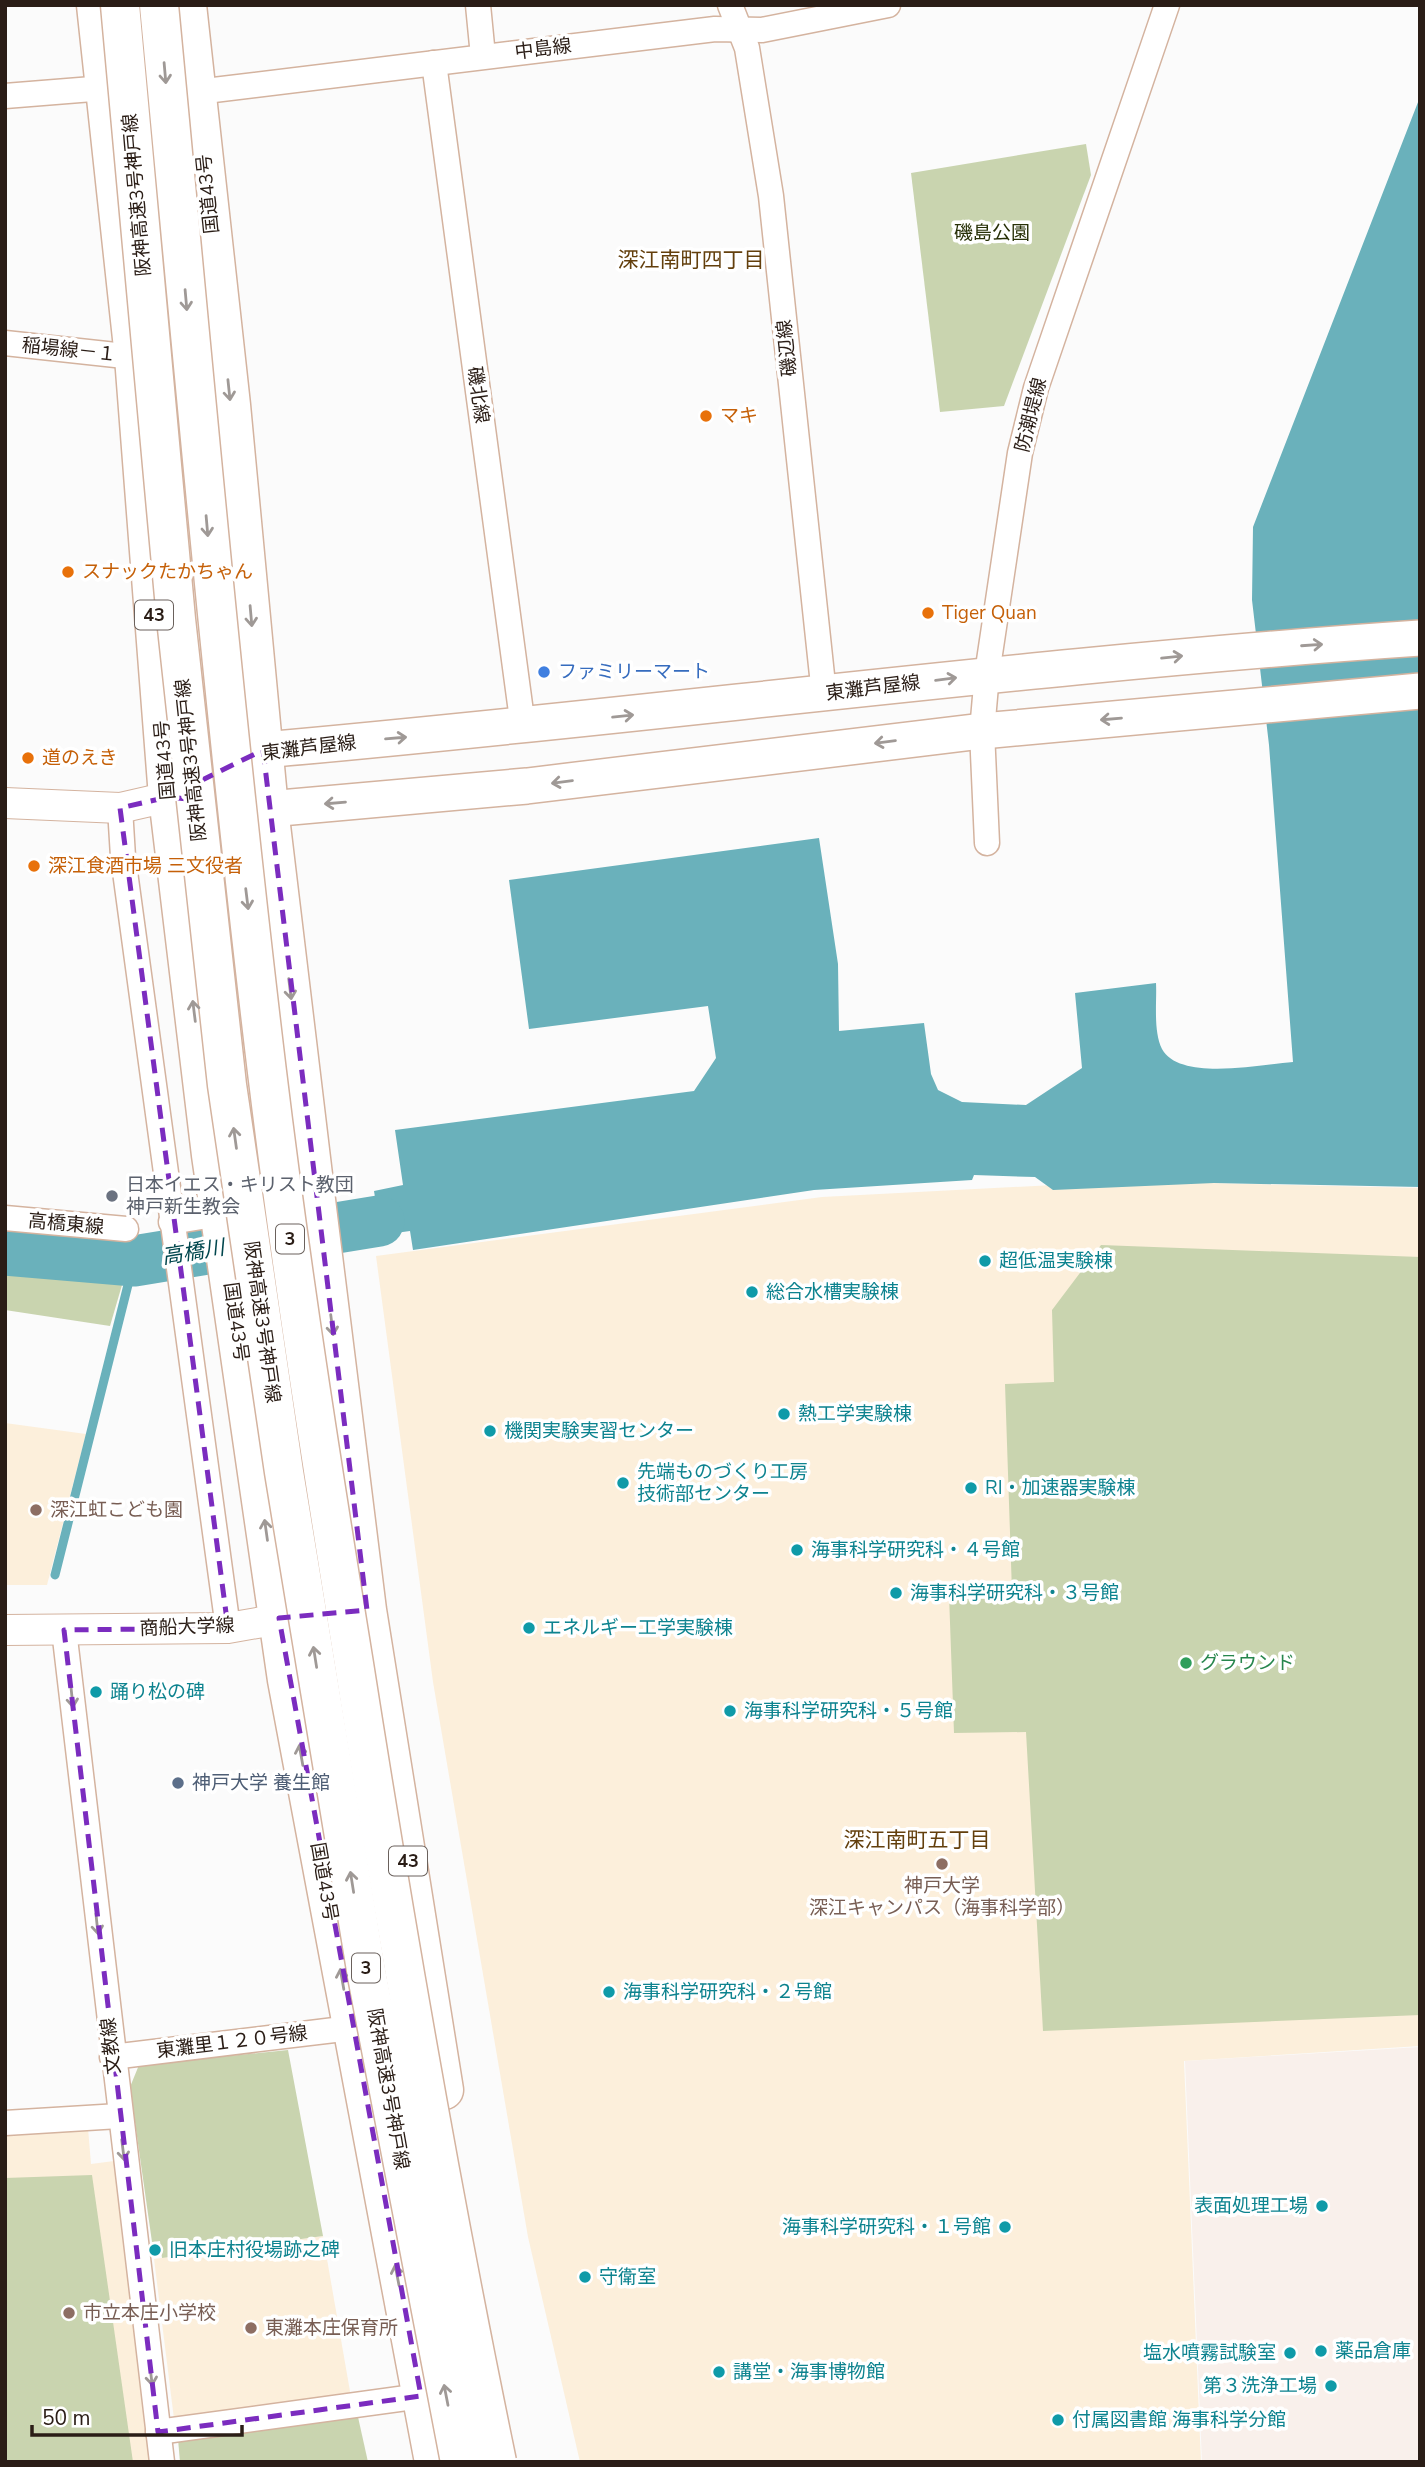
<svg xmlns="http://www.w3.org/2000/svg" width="1425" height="2467" viewBox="0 0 1425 2467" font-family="'Nunito Sans','Noto Sans JP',sans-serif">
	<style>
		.built { fill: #f9f0eb }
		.education { fill: #fcefdb }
		.green { fill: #c9d4af }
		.water { fill: #6ab1bb }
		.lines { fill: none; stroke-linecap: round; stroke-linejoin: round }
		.stream { stroke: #6ab1bb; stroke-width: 9 }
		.river { stroke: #6ab1bb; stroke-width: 51 }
		.minor-casing { stroke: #d4b39f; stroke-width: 27 }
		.tertiary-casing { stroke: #d4b39f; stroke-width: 32 }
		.secondary-casing { stroke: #d4b39f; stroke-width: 38 }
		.trunk-casing { stroke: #d4b39f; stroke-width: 41 }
		.minor { stroke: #fff; stroke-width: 24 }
		.tertiary { stroke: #fff; stroke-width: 30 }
		.secondary { stroke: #fff; stroke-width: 35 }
		.trunk { stroke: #fff; stroke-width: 38 }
		.motorway-bridge-casing { stroke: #d4b39f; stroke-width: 41; stroke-linecap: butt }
		.motorway-bridge { stroke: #fff; stroke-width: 38 }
		.oneway { stroke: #9f9996 }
		.marked { fill: none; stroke: #7b2cbf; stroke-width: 5; stroke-dasharray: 14 9; stroke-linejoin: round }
		.food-dot { fill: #e8710a; stroke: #fff; stroke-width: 2.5 }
		.shop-dot { fill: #3f7fe0; stroke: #fff; stroke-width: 2.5 }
		.worship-dot { fill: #6b7280; stroke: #fff; stroke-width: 2.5 }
		.culture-dot { fill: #0f9aa8; stroke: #fff; stroke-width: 2.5 }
		.education-dot { fill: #8d6e63; stroke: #fff; stroke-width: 2.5 }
		.leisure-dot { fill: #2e9e5b; stroke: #fff; stroke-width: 2.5 }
		.service-dot { fill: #5c6f8a; stroke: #fff; stroke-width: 2.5 }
		.labels { text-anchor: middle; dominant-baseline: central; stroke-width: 7; stroke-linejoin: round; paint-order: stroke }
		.shield { fill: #fff; stroke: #6a615c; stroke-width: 2 }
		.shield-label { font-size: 18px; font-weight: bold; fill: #2a1d16 }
		.street-label { font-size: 19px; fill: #2a1d16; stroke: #fff }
		.park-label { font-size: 19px; fill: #273007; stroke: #fff }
		.food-label { font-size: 19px; fill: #c56008; stroke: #fff; text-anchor: start }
		.shop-label { font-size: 19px; fill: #366cbe; stroke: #fff; text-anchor: start }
		.worship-label { font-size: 19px; fill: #5b616d; stroke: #fff; text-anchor: start }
		.culture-label { font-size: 19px; fill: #0d838f; stroke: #fff; text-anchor: start }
		.education-label { font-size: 19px; fill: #785e54; stroke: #fff; text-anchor: start }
		.leisure-label { font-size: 19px; fill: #27864d; stroke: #fff; text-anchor: start }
		.service-label { font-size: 19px; fill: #4e5e75; stroke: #fff; text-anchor: start }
		.neighbourhood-label { font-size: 21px; fill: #633f0c; stroke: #fff }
		.water-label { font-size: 21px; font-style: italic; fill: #00464d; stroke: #fff }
	</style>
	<rect width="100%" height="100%" fill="#fbfbfb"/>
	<path class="built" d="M1420,2047V2462H1202L1185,2061Z"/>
	<g class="education">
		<path d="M1130,1181L1420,1188V2046L1184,2061L1201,2462H580L528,2237L433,1682L376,1256L822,1197Z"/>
		<path d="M5,1423L86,1434L47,1585H5Z"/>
		<path d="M88,2128L91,2164L114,2161L151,2462H5V2133Z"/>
		<path d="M323,2236L351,2397L174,2419L154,2259Z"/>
	</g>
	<g class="green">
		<path d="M1086,144L1091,175L1004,406L940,412L911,173Z"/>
		<path d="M1101,1245L1420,1257V2015L1043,2031L1026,1732L954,1733L949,1595L1012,1592L1005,1384L1054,1382L1052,1310Z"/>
		<path d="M5,1274L122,1285L110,1326L5,1310Z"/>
		<path d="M288,2050L323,2236L162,2258L160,2241L152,2242L130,2087L139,2065Z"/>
		<path d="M92,2175L133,2462H5V2178Z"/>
		<path d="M358,2417L368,2462H180L178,2439Z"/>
	</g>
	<path class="water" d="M1420,97V1187L1214,1183L1053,1190L1035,1177L974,1175L972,1180L814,1190L413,1250L410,1231L381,1235L374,1191L403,1185L395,1130L694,1091L716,1058L708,1006L529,1029L509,880L819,838L838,964L839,1031L924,1023L931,1074L938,1090L962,1102L1026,1105L1082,1068L1075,993L1156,983C1157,1002 1153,1031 1162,1049C1180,1082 1262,1064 1293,1062L1269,745L1252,600L1253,527Z"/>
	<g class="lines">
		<path class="stream" d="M55,1575L134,1261"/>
		<path class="river" d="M5,1250L134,1261L379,1221"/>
		<defs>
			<g id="minor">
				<path d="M478,5L483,56"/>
				<path d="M730,5L747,48L771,196L824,694"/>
				<path d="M434,63L523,727"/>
				<path d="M197,92L715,29L762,30L888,5"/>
				<path d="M5,96L105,88"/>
				<path d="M5,343L134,357"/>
				<path d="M120,808L123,857L228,1628"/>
				<path d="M987,843L982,731L987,674L1020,453L1036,388L1167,5"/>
				<path d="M5,1218L126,1229"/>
				<path d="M171,1222L220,1214"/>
				<path d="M64,1630L162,2462"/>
				<path d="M112,2057L351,2028"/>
				<path d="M5,2123L119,2116"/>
				<path d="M158,2432L421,2396"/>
			</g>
			<g id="tertiary">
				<path d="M5,803L120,808L168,797"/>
				<path d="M5,1630L228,1628L297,1616"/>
			</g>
			<g id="secondary">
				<path d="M237,763L263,750C649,716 1033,664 1420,638"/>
				<path d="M168,797L269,809L527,786L982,731L1420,691"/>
			</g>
			<g id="trunk">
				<path d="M96,5L134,357L168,797L211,1155L287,1680L434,2462"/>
				<path d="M187,5L231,405L269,809L316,1200L367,1610L444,2090"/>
			</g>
		</defs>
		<use href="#minor" class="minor-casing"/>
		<use href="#tertiary" class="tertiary-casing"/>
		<use href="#secondary" class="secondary-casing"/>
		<use href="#trunk" class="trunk-casing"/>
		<use href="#minor" class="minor"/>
		<use href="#tertiary" class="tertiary"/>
		<use href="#secondary" class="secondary"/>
		<use href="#trunk" class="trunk"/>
		<defs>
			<g id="motorway-bridge">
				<path d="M120,5L176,619L227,1085L284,1472L367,1976L460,2462"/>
				<path d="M159,5C193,361 224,717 267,1072C291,1270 322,1467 354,1664C396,1931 442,2197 497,2462"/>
			</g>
		</defs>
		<use href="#motorway-bridge" class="motorway-bridge-casing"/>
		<use href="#motorway-bridge" class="motorway-bridge"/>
	</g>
	<defs><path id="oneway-shaft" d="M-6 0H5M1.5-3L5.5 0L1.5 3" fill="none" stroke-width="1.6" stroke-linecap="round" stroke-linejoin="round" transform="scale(1.75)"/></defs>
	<g class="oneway">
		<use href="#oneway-shaft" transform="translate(165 73) rotate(85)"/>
		<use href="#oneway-shaft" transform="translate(186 300) rotate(85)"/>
		<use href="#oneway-shaft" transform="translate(229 390) rotate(84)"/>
		<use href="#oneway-shaft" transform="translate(207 526) rotate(85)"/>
		<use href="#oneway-shaft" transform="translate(251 616) rotate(85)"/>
		<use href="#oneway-shaft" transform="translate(1312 645) rotate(-4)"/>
		<use href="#oneway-shaft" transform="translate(1172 657) rotate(-6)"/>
		<use href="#oneway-shaft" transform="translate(946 679) rotate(-7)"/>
		<use href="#oneway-shaft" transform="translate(623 716) rotate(-6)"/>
		<use href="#oneway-shaft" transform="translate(1111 719) rotate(175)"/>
		<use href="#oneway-shaft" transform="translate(396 738) rotate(-5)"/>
		<use href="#oneway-shaft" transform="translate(885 742) rotate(173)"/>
		<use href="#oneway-shaft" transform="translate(562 782) rotate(173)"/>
		<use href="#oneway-shaft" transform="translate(335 803) rotate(175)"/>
		<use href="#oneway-shaft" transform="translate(247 899) rotate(83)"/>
		<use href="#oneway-shaft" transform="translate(290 989) rotate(83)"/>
		<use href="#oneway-shaft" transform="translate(194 1011) rotate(-97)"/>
		<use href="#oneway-shaft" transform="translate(235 1138) rotate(-98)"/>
		<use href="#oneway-shaft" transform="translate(332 1325) rotate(83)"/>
		<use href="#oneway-shaft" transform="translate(266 1530) rotate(-98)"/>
		<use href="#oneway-shaft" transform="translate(315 1657) rotate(-99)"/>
		<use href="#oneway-shaft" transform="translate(72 1697) rotate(84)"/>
		<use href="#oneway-shaft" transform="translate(301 1755) rotate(-100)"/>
		<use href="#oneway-shaft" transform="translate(352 1882) rotate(-99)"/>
		<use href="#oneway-shaft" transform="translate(97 1924) rotate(84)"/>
		<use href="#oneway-shaft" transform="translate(342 1979) rotate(-100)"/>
		<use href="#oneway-shaft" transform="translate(123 2150) rotate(83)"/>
		<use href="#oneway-shaft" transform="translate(397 2275) rotate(-101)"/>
		<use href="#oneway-shaft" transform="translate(151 2375) rotate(83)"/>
		<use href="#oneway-shaft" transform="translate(446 2395) rotate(-101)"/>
	</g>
	<path class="marked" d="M263,750L367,1610L279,1618L421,2396L158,2432L64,1630L228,1628L120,808L168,797L196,800L194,784Z"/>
	<g class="food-dot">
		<circle cx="706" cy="416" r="7"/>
		<circle cx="68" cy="572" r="7"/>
		<circle cx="928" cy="613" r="7"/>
		<circle cx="28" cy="758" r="7"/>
		<circle cx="34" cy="866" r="7"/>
	</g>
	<circle class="shop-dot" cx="544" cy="672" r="7"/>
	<circle class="worship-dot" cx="112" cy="1196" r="7"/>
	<g class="culture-dot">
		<circle cx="985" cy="1261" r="7"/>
		<circle cx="752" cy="1292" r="7"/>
		<circle cx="784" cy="1414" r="7"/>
		<circle cx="490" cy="1431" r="7"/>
		<circle cx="623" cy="1483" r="7"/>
		<circle cx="971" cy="1488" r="7"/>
		<circle cx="797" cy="1550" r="7"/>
		<circle cx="896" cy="1593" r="7"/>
		<circle cx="529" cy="1628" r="7"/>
		<circle cx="96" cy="1692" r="7"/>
		<circle cx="730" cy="1711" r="7"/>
		<circle cx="609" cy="1992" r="7"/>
		<circle cx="1322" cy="2206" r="7"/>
		<circle cx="1005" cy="2227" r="7"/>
		<circle cx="155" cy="2250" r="7"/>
		<circle cx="585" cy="2277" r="7"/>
		<circle cx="1321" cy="2351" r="7"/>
		<circle cx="1290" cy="2353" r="7"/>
		<circle cx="719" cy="2372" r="7"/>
		<circle cx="1331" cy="2386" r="7"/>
		<circle cx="1058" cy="2420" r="7"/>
	</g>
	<g class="education-dot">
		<circle cx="36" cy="1510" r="7"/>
		<circle cx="942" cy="1864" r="7"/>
		<circle cx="69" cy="2313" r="7"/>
		<circle cx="251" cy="2328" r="7"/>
	</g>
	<circle class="leisure-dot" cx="1186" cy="1663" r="7"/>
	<circle class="service-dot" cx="178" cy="1783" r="7"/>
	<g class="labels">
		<g class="shield">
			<rect x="135" y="600.5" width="38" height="29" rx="5"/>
			<rect x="276" y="1224.5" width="28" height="29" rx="5"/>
			<rect x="389" y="1846.5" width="38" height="29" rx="5"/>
			<rect x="352" y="1953.5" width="28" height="29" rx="5"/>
		</g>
		<g class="shield-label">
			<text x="154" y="615">43</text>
			<text x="290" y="1239">3</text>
			<text x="408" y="1861">43</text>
			<text x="366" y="1968">3</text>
		</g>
		<g class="street-label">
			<text transform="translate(543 49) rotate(-7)">中島線</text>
			<text transform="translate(208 194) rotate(-96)">国道43号</text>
			<text transform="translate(137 195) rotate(-95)">阪神高速3号神戸線</text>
			<text transform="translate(787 348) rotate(-96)">磯辺線</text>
			<text transform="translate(69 350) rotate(6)">稲場線－１</text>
			<text transform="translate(478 395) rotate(82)">磯北線</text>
			<text transform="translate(1031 415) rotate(-76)">防潮堤線</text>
			<text transform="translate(873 688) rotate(-7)">東灘芦屋線</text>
			<text transform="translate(309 748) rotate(-7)">東灘芦屋線</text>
			<text transform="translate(165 760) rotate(-95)">国道43号</text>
			<text transform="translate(191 760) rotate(-96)">阪神高速3号神戸線</text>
			<text transform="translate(66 1224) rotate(5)">高橋東線</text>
			<text transform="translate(236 1322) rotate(82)">国道43号</text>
			<text transform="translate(262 1322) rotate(82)">阪神高速3号神戸線</text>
			<text transform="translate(187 1627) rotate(-2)">商船大学線</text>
			<text transform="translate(324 1882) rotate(80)">国道43号</text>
			<text transform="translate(232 2042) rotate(-7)">東灘里１２０号線</text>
			<text transform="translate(111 2046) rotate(-96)">文教線</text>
			<text transform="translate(388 2089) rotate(80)">阪神高速3号神戸線</text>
		</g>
		<g class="park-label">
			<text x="992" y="233">磯島公園</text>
		</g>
		<g class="food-label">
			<text x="720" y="416">マキ</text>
			<text x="82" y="572">スナックたかちゃん</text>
			<text x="942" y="613">Tiger Quan</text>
			<text x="42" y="758">道のえき</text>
			<text x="48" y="866">深江食酒市場 三文役者</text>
		</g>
		<g class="shop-label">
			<text x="558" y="672">ファミリーマート</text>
		</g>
		<g class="worship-label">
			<text x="126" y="1185">日本イエス・キリスト教団<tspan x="126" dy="22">神戸新生教会</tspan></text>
		</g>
		<g class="culture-label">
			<text x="999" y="1261">超低温実験棟</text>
			<text x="766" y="1292">総合水槽実験棟</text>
			<text x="798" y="1414">熱工学実験棟</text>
			<text x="504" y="1431">機関実験実習センター</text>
			<text x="637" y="1472">先端ものづくり工房<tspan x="637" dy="22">技術部センター</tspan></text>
			<text x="985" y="1488">RI・加速器実験棟</text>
			<text x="811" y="1550">海事科学研究科・４号館</text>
			<text x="910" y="1593">海事科学研究科・３号館</text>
			<text x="543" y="1628">エネルギー工学実験棟</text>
			<text x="110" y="1692">踊り松の碑</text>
			<text x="744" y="1711">海事科学研究科・５号館</text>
			<text x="623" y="1992">海事科学研究科・２号館</text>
			<text x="1308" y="2206" text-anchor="end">表面処理工場</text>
			<text x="991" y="2227" text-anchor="end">海事科学研究科・１号館</text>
			<text x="169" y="2250">旧本庄村役場跡之碑</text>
			<text x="599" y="2277">守衛室</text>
			<text x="1335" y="2351">薬品倉庫</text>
			<text x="1276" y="2353" text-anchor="end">塩水噴霧試験室</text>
			<text x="733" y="2372">講堂・海事博物館</text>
			<text x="1317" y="2386" text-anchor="end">第３洗浄工場</text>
			<text x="1072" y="2420">付属図書館 海事科学分館</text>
		</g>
		<g class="education-label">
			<text x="50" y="1510">深江虹こども園</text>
			<text x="942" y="1886" text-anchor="middle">神戸大学<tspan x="942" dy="22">深江キャンパス（海事科学部）</tspan></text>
			<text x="83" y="2313">市立本庄小学校</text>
			<text x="265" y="2328">東灘本庄保育所</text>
		</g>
		<g class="leisure-label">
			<text x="1200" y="1663">グラウンド</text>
		</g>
		<g class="service-label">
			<text x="192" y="1783">神戸大学 養生館</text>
		</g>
		<g class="neighbourhood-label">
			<text x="691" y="260">深江南町四丁目</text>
			<text x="917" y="1840">深江南町五丁目</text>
		</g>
		<g class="water-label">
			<text transform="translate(193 1252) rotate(-9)">高橋川</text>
		</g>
	</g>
	<rect width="1425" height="2467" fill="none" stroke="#2a1d16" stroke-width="14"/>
	<path d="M32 2425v10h210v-10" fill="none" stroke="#2a1d16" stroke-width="3.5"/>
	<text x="42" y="2425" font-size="21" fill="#2a1d16" stroke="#ffffff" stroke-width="5" paint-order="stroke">50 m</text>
</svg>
